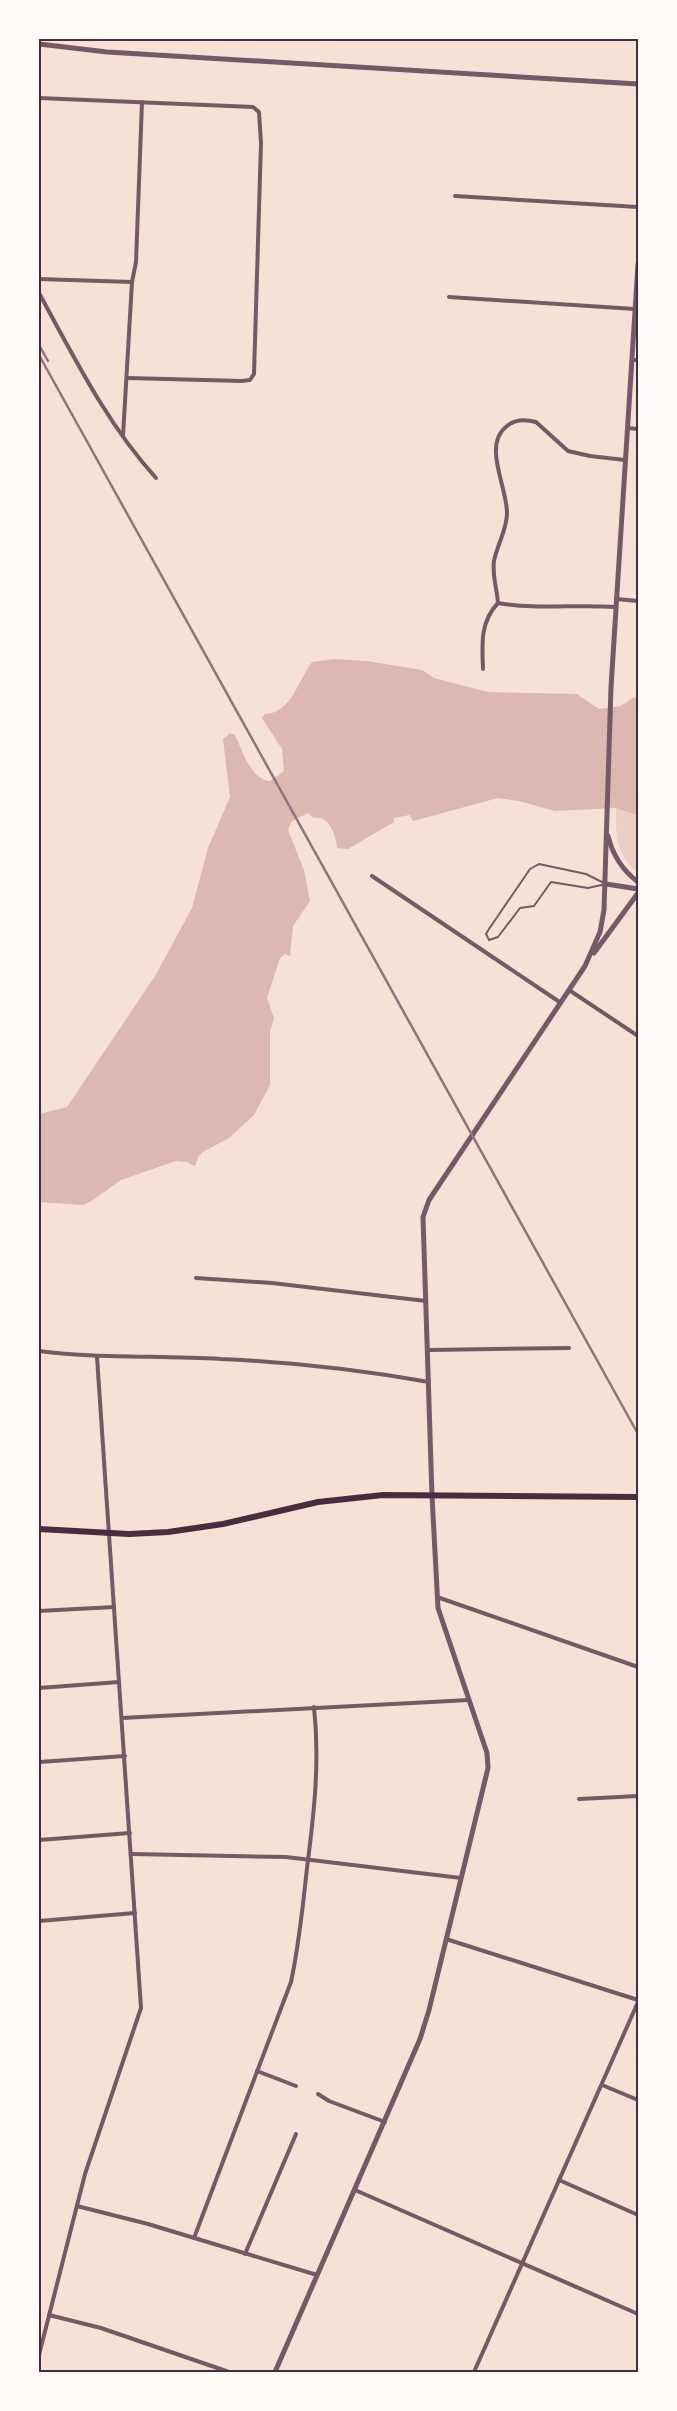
<svg xmlns="http://www.w3.org/2000/svg" width="677" height="2411" viewBox="0 0 677 2411" font-family="Merriweather,serif">
	<style>
		.green { fill: #ebcfc5 }
		.water { fill: #dcb8b0 }
		.lines { fill: none; stroke-linecap: round; stroke-linejoin: round }
		.service { stroke: #755966; stroke-width: 2 }
		.minor { stroke: #755966; stroke-width: 4 }
		.tertiary { stroke: #755966; stroke-width: 5 }
		.primary { stroke: #4a2c40; stroke-width: 6 }
		.rail { stroke: #8f747c; stroke-width: 2.5 }
		.neatline { fill: none; stroke: #4a2c40; stroke-width: 2 }
	</style>
	<rect width="100%" height="100%" fill="#f7e1d7"/>
	<path class="green" d="M616,808L638,816V873C615,854 616,836 616,808Z"/>
	<path class="water" d="M335,659L367,661L422,670L434,678L488,692L577,694L599,709L621,706L634,697L638,699V816L616,808L555,811L519,801L498,798L413,821L410,815L393,818L394,822L348,849L337,848C336,836 330,815 314,818L308,813L291,822L288,830L304,870L310,901L293,926L290,956L285,954L280,958L267,998L274,1018L270,1032V1085L254,1115L229,1138L203,1152L198,1157L195,1166L187,1162L176,1161L121,1180L93,1200L83,1205L39,1202V1114L67,1107L155,976L192,908L208,848L230,797L223,739L230,733L235,735C243,751 250,779 270,781L284,771L282,749L262,718L265,714C292,713 298,680 312,662Z"/>
	<g class="lines">
		<path class="service" d="M539,864L586,874L606,884L588,888L551,882L534,906L520,908L498,937L489,940L486,934L489,929L530,869Z"/>
		<g class="minor">
			<path d="M39,98L253,107L259,112L261,143L254,374L250,380L242,381L128,378"/>
			<path d="M455,196L638,207"/>
			<path d="M39,279L132,282"/>
			<path d="M39,293C74,357 107,424 156,478"/>
			<path d="M449,297L635,309"/>
			<path d="M632,360H638"/>
			<path d="M628,428L638,429"/>
			<path d="M123,436L132,282L136,262L142,102"/>
			<path d="M616,599L638,601"/>
			<path d="M498,603C497,589 492,575 494,561C497,545 507,530 507,513C507,486 482,445 507,426C515,419 525,419 536,422L568,451L590,456L625,460"/>
			<path d="M483,669C482,644 480,622 498,603C537,610 576,604 615,607"/>
			<path d="M372,876L561,1003"/>
			<path d="M569,990L638,1036"/>
			<path d="M196,1278L272,1283L426,1301"/>
			<path d="M429,1350L569,1348"/>
			<path d="M39,1351C100,1359 160,1355 221,1359C291,1362 361,1370 429,1382"/>
			<path d="M437,1597L638,1667"/>
			<path d="M39,1611L114,1607"/>
			<path d="M39,1688L119,1682"/>
			<path d="M122,1718L469,1700"/>
			<path d="M39,1762L125,1756"/>
			<path d="M579,1799L638,1796"/>
			<path d="M39,1840L130,1833"/>
			<path d="M132,1854L286,1857L461,1878"/>
			<path d="M39,1921L135,1913"/>
			<path d="M446,1939L638,2000"/>
			<path d="M257,2071L296,2086"/>
			<path d="M602,2085L638,2100"/>
			<path d="M318,2094L329,2101L385,2122"/>
			<path d="M559,2180L638,2215"/>
			<path d="M355,2190L638,2314"/>
			<path d="M77,2206L148,2224L317,2275"/>
			<path d="M194,2238L291,1982C299,1945 303,1906 307,1868C314,1814 320,1762 314,1707"/>
			<path d="M245,2254L296,2134"/>
			<path d="M49,2315L101,2328L229,2372"/>
			<path d="M39,2355L85,2174L141,2008L97,1357"/>
			<path d="M474,2372L638,2002"/>
		</g>
		<g class="tertiary">
			<path d="M39,44L107,52L638,84"/>
			<path d="M608,836C613,856 622,870 638,882"/>
			<path d="M606,884L638,889"/>
			<path d="M594,953L638,893"/>
			<path d="M275,2372L420,2039L429,2010L488,1768L487,1753L438,1608L432,1496L423,1217L429,1200L585,966L600,932L604,910L611,687L638,264"/>
		</g>
		<path class="primary" d="M39,1529L129,1534L168,1532L223,1524L318,1502L383,1495L638,1497"/>
		<g class="rail">
			<path d="M39,345L48,361"/>
			<path d="M39,355L638,1434"/>
		</g>
	</g>
	<rect width="677" height="2411" fill="none" stroke="#fffaf5" stroke-width="80"/>
	<rect x="40" y="40" width="597" height="2331" class="neatline"/>
</svg>
